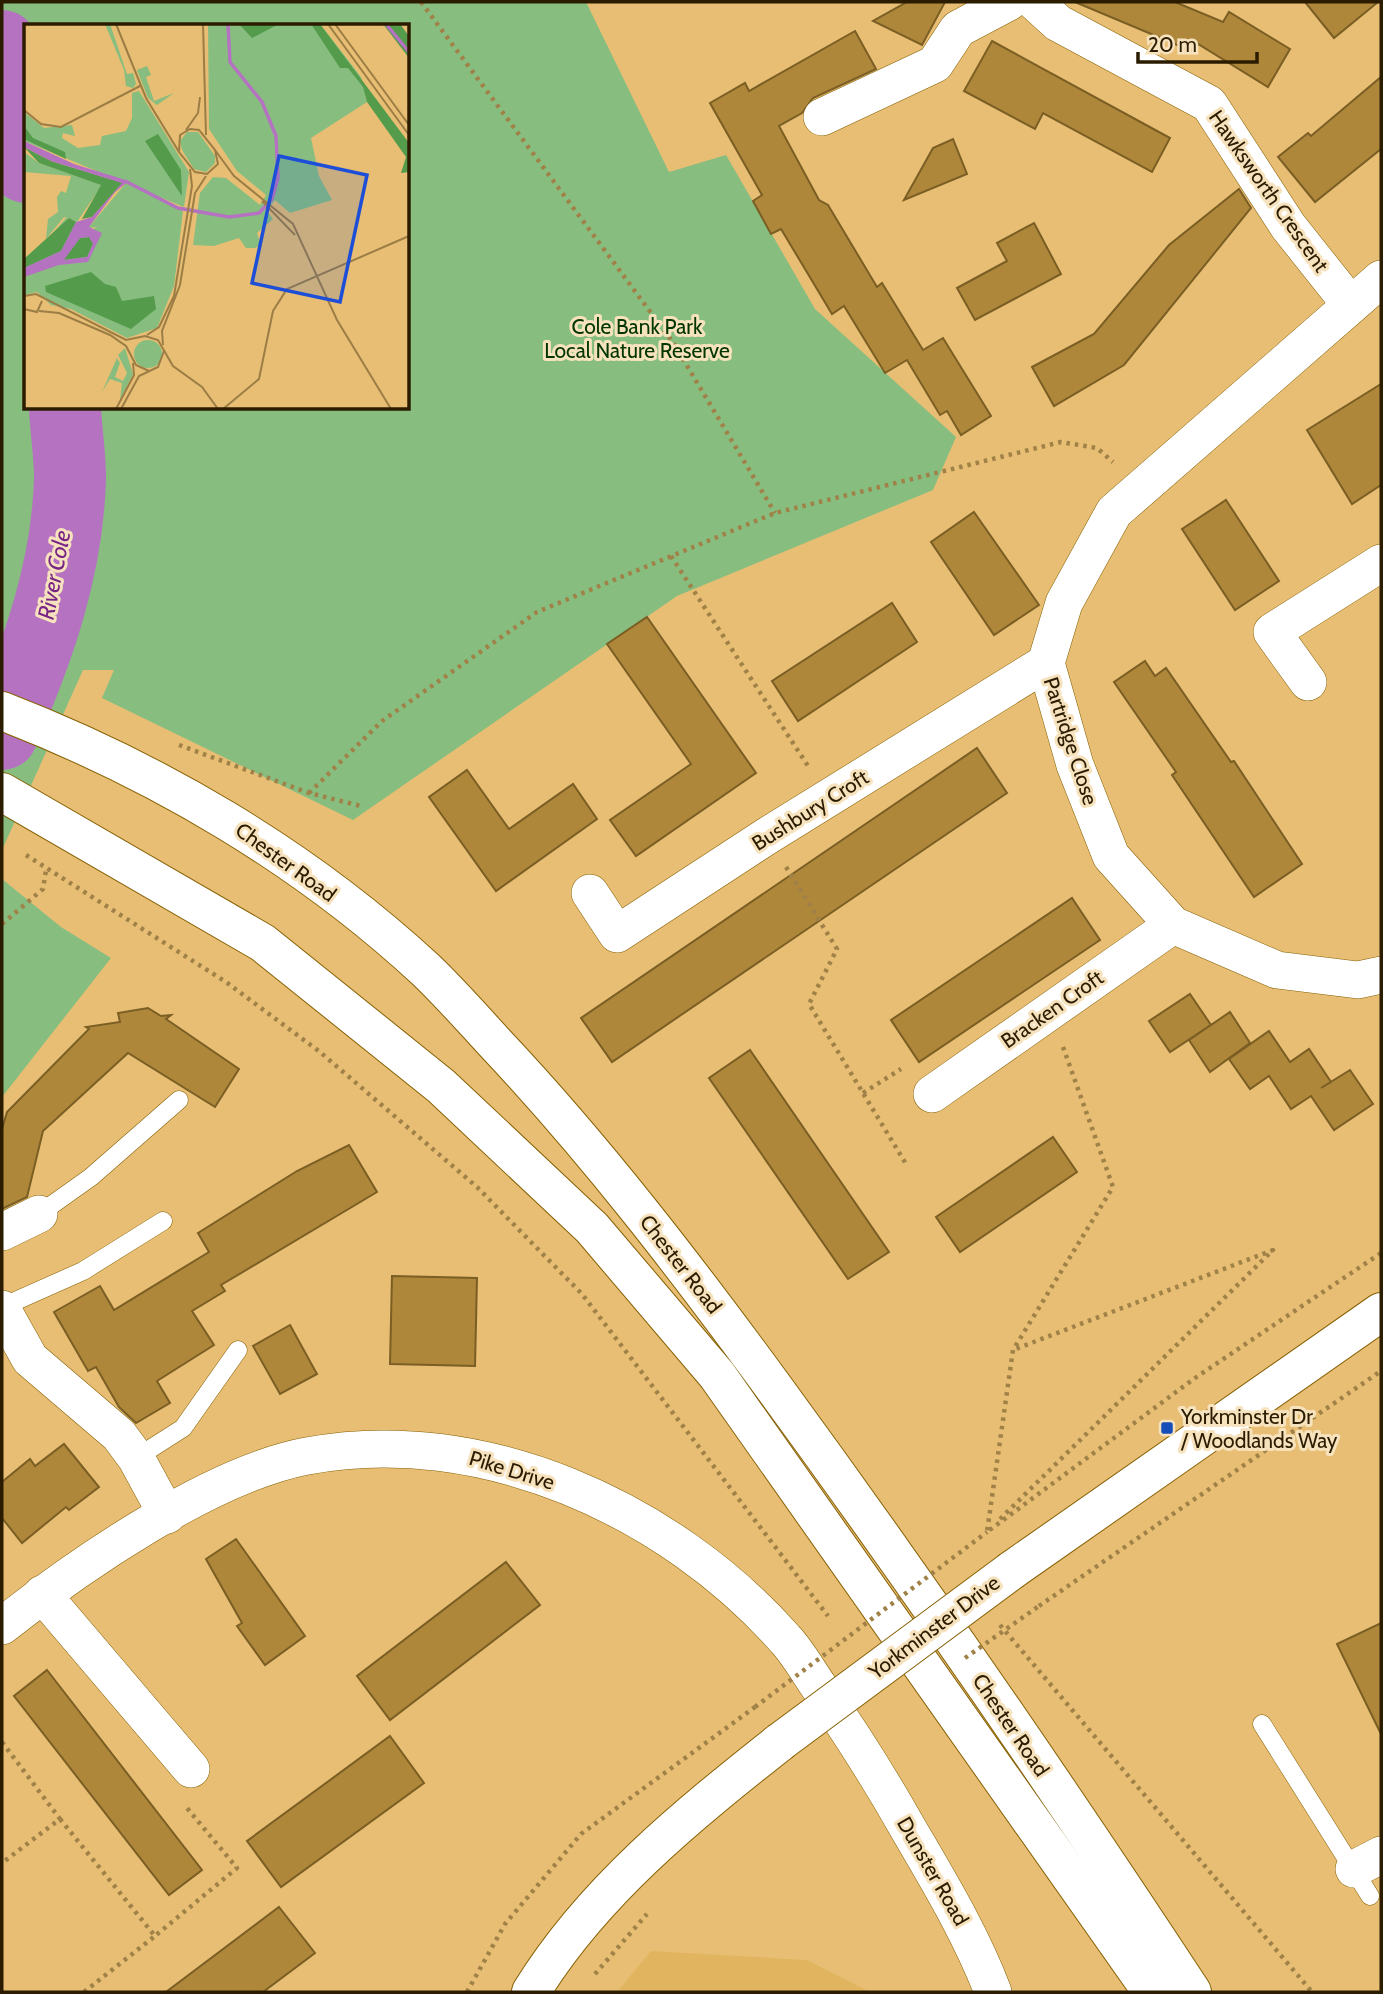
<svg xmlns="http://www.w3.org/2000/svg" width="1383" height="1994" viewBox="0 0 1383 1994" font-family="Cabin,sans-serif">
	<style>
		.built { fill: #e1b560 }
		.green { fill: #87be80; fill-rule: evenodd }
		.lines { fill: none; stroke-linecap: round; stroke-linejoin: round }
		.river { stroke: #b572c0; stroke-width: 72 }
		.building { fill: #ae873b; stroke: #7b5e24; stroke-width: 2 }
		.service-casing { stroke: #866105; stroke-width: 19 }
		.minor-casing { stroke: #866105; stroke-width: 38 }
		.tertiary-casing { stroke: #866105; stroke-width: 40 }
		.trunk-casing { stroke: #866105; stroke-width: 40 }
		.path { stroke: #a08148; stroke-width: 4.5; stroke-dasharray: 3.5 5; stroke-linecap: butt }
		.service { stroke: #fff; stroke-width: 18 }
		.minor { stroke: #fff; stroke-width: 37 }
		.tertiary { stroke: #fff; stroke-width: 38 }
		.trunk { stroke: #fff; stroke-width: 38 }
		.tertiary-bridge-casing { stroke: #866105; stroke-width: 40; stroke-linecap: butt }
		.path-bridge { stroke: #a08148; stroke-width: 4.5; stroke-dasharray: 3.5 5; stroke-linecap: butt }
		.tertiary-bridge { stroke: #fff; stroke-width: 38 }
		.poi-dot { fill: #164eb9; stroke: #f7e2be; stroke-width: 2.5 }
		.labels { text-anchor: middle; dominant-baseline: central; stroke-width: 6; stroke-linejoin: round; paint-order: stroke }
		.street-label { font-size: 21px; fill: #2b1c00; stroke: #f7e2be }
		.park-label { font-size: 21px; fill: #023600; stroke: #f7e2be }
		.poi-label { font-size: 21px; fill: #2b1c00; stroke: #f7e2be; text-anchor: start }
		.water-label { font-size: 23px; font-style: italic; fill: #782585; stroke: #f7e2be }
		.inset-river { fill: none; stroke: #b572c0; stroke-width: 3.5 }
		.inset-road { fill: none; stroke: #9c7d45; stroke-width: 2 }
		.view { fill: #1d4ed8; fill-opacity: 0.15; stroke: #1d4ed8; stroke-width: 3.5 }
		.inset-edge { fill: none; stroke: #2b1c00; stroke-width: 3.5 }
	</style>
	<rect width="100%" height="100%" fill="#e7be73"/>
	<path class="built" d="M651,1951L807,1960L870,1992H617Z"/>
	<g class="green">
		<path d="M2,2H586L669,172L726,155L815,309L956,437L933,490L677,596L353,820L102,698L114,670H83L2,850ZM26,26H408V408H26Z"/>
		<path d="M2,879L61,927L111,958L2,1097Z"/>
	</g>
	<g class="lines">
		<g class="river">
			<path d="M2,46L26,167"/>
			<path d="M2,734C38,652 68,568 70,477C70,454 66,431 65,408"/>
		</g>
	</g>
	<g class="building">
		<path d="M907,2H945L922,45L873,21Z"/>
		<path d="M1075,2H1175L1223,22L1229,12L1290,49L1268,87L1198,44L1194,52Z"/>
		<path d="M1305,2H1378L1334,38Z"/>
		<path d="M855,31L876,69L813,98L802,113L779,126L819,200L828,205L877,287L882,283L923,350L943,338L991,416L961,435L947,411L940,415L907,360L885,373L844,306L832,314L781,229L771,234L753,201L762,195L710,103L745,83L749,91Z"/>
		<path d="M992,41L1170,138L1152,172L1043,113L1035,129L964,91Z"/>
		<path d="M1381,77V149L1315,202L1278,157L1308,133L1311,136Z"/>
		<path d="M953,139L967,174L904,200L933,148Z"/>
		<path d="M1239,189L1251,208L1124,365L1054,406L1032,367L1094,334L1169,245Z"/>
		<path d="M1034,223L1061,274L975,320L957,288L1007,261L997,243Z"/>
		<path d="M1381,384V485L1352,504L1307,430Z"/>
		<path d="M1226,500L1279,581L1235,610L1182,529Z"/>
		<path d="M974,512L1039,605L994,635L931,542Z"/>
		<path d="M892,603L917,642L798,721L772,681Z"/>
		<path d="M647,617L756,773L636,856L610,820L691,764L607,644Z"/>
		<path d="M1145,661L1155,676L1166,668L1231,762L1234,761L1302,864L1254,897L1172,775L1176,772L1114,682Z"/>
		<path d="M977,748L1007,793L612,1062L581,1018Z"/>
		<path d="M467,770L509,829L573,784L597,819L496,891L429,797Z"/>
		<path d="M1072,898L1100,940L919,1062L891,1020Z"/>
		<path d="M1190,994L1211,1025L1170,1052L1149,1021Z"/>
		<path d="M148,1008L161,1016L171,1015L166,1019L239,1069L215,1107L128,1053L43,1131L27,1197L2,1209V1129L7,1112L89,1029L86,1027L120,1022L118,1013Z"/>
		<path d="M1230,1012L1250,1043L1210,1072L1189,1040Z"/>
		<path d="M1269,1031L1290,1062L1309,1049L1331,1082L1321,1088L1350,1070L1373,1104L1334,1130L1311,1096L1291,1109L1269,1076L1250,1089L1229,1059Z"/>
		<path d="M750,1050L889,1252L848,1279L709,1078Z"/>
		<path d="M1053,1137L1077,1172L960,1252L936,1217Z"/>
		<path d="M349,1145L377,1192L221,1285L225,1291L192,1311L214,1345L157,1381L170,1403L136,1423L119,1407L96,1367L88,1371L54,1312L100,1286L114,1310L209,1252L198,1233L297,1171Z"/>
		<path d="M392,1276L477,1278L475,1366L390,1364Z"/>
		<path d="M290,1325L317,1374L280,1394L253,1346Z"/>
		<path d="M64,1444L99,1487L69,1510L66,1507L22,1543L2,1518V1482L30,1459L35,1466Z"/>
		<path d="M236,1539L305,1636L265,1665L237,1626L242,1623L206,1559Z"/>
		<path d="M506,1562L540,1605L390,1720L357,1676Z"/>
		<path d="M1381,1623V1734L1337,1644Z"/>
		<path d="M47,1670L202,1870L169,1895L14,1696Z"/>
		<path d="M390,1736L424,1783L281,1887L247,1841Z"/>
		<path d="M279,1907L315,1953L263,1992H166Z"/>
	</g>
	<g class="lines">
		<defs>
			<g id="service">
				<path d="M39,1214L91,1177L179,1100"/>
				<path d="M2,1307L83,1271L163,1221"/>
				<path d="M136,1458L183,1428L238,1350"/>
				<path d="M1262,1724L1370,1896"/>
			</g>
			<g id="minor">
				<path d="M1035,2L1058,23L1209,104L1288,226L1350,304"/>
				<path d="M822,117L935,64L958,29L1009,2"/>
				<path d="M1381,279L1114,512L1064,603L1046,663L1075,765L1111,856L1173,925L1277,970L1358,980L1381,975"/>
				<path d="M1308,682L1272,632L1381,563"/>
				<path d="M590,893L617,934L767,836L1046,663"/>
				<path d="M932,1094L1173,925"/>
				<path d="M2,1232L39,1214"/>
				<path d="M2,1309L30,1359L119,1435L136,1458L167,1515"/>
				<path d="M42,1594L191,1769"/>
				<path d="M2,1626C79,1565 211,1474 307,1456C482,1423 670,1509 785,1639C798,1653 808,1671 819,1687C850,1732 879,1777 906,1825C938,1880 970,1932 993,1992"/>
				<path d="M1354,1869L1381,1855"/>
			</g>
			<g id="tertiary">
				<path d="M1012,1570L1381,1312"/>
				<path d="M531,1992C593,1891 688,1815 780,1742"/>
			</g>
			<g id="trunk">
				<path d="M2,711C157,771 304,857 426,970C450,993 472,1018 494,1042C596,1150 687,1269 775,1389C919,1586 1058,1788 1192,1992"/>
				<path d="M2,792L263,943L441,1086L592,1228L717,1375L1152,1992"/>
			</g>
		</defs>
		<use href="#service" class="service-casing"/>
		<use href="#minor" class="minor-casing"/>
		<use href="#tertiary" class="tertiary-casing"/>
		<use href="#trunk" class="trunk-casing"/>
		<g class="path">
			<path d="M421,2L674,344L775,513"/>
			<path d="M671,556L808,766"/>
			<path d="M179,745L309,793L361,806"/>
			<path d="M309,793L382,721L537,612L775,513L1061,442L1097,448L1113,462"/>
			<path d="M26,855L226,982L320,1052L477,1187L582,1294L828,1616"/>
			<path d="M786,867L837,949L809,1004L906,1164"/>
			<path d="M2,924L43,889L46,870"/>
			<path d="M1063,1047L1113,1187L1013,1350L987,1532L1195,1378L1381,1253"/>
			<path d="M863,1093L901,1069"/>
			<path d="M1000,1519L1273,1250L1013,1350"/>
			<path d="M1039,1606L1381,1371"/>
			<path d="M1000,1625L1312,1992"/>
			<path d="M2,1742L60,1819L2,1863"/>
			<path d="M60,1819L155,1936L237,1868L187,1808"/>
			<path d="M595,1974L647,1914"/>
			<path d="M84,1992L155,1936"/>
			<path d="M467,1992L505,1924L581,1834L755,1707"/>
		</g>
		<use href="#service" class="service"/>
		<use href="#minor" class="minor"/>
		<use href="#tertiary" class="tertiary"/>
		<use href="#trunk" class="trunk"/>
		<defs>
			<path id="tertiary-bridge" d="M780,1742L1012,1570"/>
		</defs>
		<use href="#tertiary-bridge" class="tertiary-bridge-casing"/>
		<g class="path-bridge">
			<path d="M965,1658L1039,1606"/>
			<path d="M755,1707L987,1532"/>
		</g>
		<use href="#tertiary-bridge" class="tertiary-bridge"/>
	</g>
	<rect class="poi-dot" x="1160" y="1421" width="14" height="14" rx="3.5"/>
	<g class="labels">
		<g class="street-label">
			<text transform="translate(1269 191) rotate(55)">Hawksworth Crescent</text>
			<text transform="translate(1071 741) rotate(72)">Partridge Close</text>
			<text transform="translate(810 810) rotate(-32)">Bushbury Croft</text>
			<text transform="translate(286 862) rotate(36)">Chester Road</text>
			<text transform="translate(1052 1009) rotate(-35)">Bracken Croft</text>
			<text transform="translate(681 1264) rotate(52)">Chester Road</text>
			<text transform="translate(512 1470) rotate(17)">Pike Drive</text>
			<text transform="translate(934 1627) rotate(-37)">Yorkminster Drive</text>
			<text transform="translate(1011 1725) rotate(56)">Chester Road</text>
			<text transform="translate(933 1871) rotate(60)">Dunster Road</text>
		</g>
		<g class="park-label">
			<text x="637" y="326">Cole Bank Park<tspan x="637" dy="24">Local Nature Reserve</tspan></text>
		</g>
		<g class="poi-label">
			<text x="1181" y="1416">Yorkminster Dr<tspan x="1181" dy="24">/ Woodlands Way</tspan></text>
		</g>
		<g class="water-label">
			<text transform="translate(54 575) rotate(-79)">River Cole</text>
		</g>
	</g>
	<g transform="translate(24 24)">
		<rect width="385" height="385" fill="#e7be73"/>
		<path d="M81,0H86L103,50L109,49L112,60L109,64L102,62L100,46ZM184,0H296L337,53L343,78L287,114L295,152L308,176L266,189L251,176L243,187L249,195L233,209L237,221L231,224H222L215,214L190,222L169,221L176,169L189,153L202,154L236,181L242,171L213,147L185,105ZM123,42L127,51L122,53L130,77L150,69L133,81L124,74L113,46ZM115,67L165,148L160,183L0,117V88L20,104L48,101L51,112L39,109L38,114L54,124L76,121L78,112L102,107L108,94V69ZM163,108H174L191,132V139L182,148L170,145L158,126L156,117ZM0,128L15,139L78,161L53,198L65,207L73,203L64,204L102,159L159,187L150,262L133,304L103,314L47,285L27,281L13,268L0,271V235L22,217L42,194L52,197L40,193L22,215L24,195L34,188L33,173L37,167L42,169L47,152L0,148ZM110 330a14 14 0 1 1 28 0a14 14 0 1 1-28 0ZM101,324L109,350L96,376L98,359L86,355L78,368L93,334L96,339L91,353L99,357L103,349L94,331Z" fill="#87be80"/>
		<path d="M215,0H255L228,14ZM287,0H296L385,119V148L377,149L382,133L343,78L339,63L324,44H316ZM359,0H376L385,12V34ZM0,102L9,114L41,128L42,135L0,115ZM134,110L157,146L158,172L121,117ZM0,123L27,137L99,159L68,193L58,195L77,161L15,139ZM45,194L52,198L37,227L0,244V235ZM66,213L69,220L63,233L39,236L56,214ZM67,248L81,260L92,263L98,277L130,272L132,285L107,305L22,268L21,262Z" fill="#549b4c"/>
		<path d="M0,117L50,140L105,157L91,168L65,203L78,209L64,238L35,241L0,253V244L37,227L52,198L68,193L98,159L27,137L0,123ZM65,213L69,220L63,233L40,236L56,214Z" fill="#b572c0" fill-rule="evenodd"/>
		<path class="inset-river" d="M362,0L385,28M101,157L154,184L205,193L235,189L248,175L254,154L252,112L238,78L206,38L204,0"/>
		<path class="inset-road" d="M92,0L122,74L155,128M179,0L182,111M304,0L385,111M311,0L385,101M0,86L17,100L37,103L116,62M166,105L175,106L191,126L194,140L183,150L171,148L155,128L156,111ZM162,106L174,89L176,73M191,126L210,152L269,200L313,296L367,385M238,177L271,211M0,272L12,270L102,316L121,312L134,316L149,342L178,363L194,385M0,285L13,288L18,277M15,287L35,289L86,311L102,322L112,341L125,347M123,311L135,303L150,272L168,162L166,145M139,321L138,307L156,261L171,169L182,152M92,385L110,351L109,339M97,385L115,352L134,343L140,327M199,385L235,355L249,287L263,265L385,212"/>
		<path class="view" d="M255,132L343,151L316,278L228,259Z"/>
		<rect width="385" height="385" class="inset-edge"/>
	</g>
	<rect width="1383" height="1994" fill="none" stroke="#2b1c00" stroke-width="7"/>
	<path d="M1138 52v10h119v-10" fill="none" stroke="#2b1c00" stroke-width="3.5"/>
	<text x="1148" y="52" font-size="21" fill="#2b1c00" stroke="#f7e2be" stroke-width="5" paint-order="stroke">20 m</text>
</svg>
